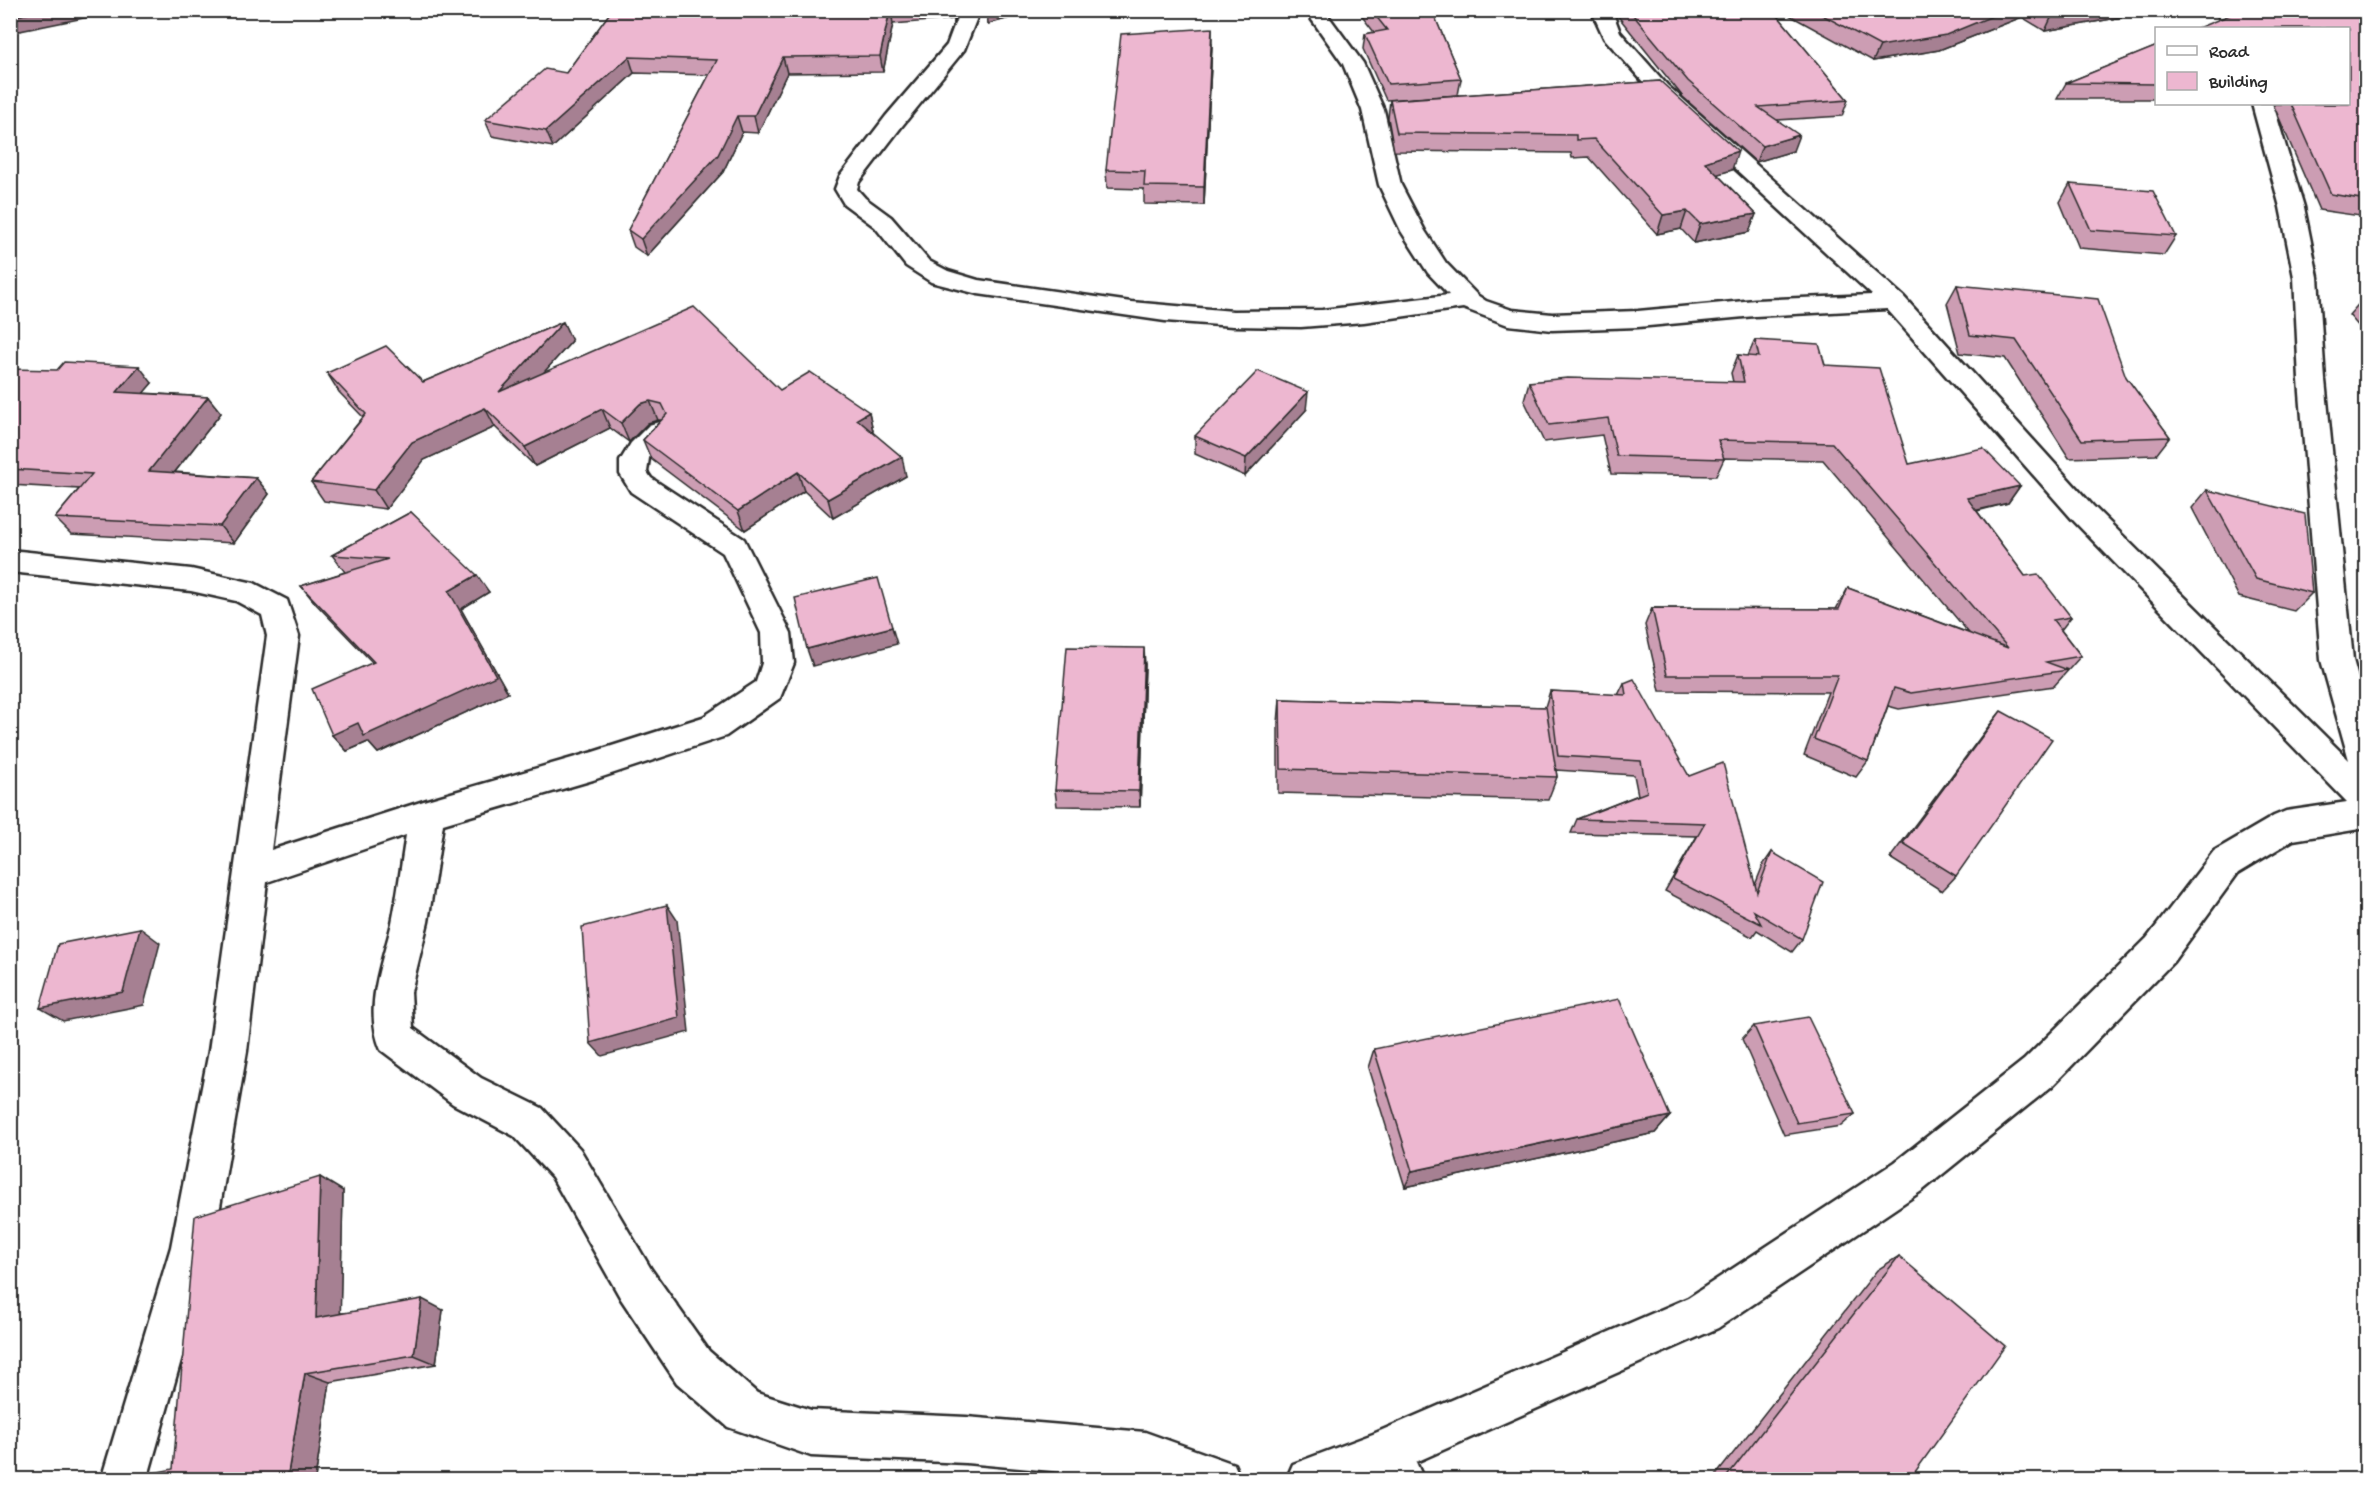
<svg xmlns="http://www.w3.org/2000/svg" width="2377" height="1490" viewBox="0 0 2377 1490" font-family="'Gochi Hand',sans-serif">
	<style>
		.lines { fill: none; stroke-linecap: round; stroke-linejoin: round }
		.street-casing { stroke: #2b2b2b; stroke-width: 5 }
		.street { fill: #fff; fill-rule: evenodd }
		.wall { fill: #cc9db3; stroke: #2b2b2b; stroke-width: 1.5 }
		.shaded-wall { fill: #a68092; stroke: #2b2b2b; stroke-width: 1.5 }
		.building { fill: #edb7d0; stroke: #2b2b2b; stroke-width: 1.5 }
	</style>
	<rect width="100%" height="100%" fill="#fff"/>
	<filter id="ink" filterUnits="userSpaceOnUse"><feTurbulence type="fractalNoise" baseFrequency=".0167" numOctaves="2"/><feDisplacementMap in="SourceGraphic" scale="12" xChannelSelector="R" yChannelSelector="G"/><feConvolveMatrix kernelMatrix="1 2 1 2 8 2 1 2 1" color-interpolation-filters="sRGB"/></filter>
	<g filter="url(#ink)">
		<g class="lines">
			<defs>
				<g id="street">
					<path d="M960,10H980L964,50L902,126L859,182L857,189L865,198L891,217L929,261L948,271L978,280L1131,302L1233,311L1322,310L1449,295L1428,273L1401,231L1379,185L1362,110L1343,64L1305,10H1324L1363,63L1384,110L1401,185L1425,231L1446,263L1477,295L1486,301L1512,310L1552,314L1638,311L1755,300L1872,295L1653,93L1604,38L1594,16L1597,10H1617L1614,16L1620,32L1667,85L1903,296L2093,506L2349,760L2321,660L2299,380L2294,277L2280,207L2252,104H2273L2304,207L2318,277L2325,380L2353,660L2366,707V774L2362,773L2366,778V828L2293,840L2238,873L2173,962L2052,1086L1923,1190L1718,1328L1416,1462L1424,1480H1286L1293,1464L1373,1434L1688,1298L1895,1162L2024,1060L2147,938L2214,851L2274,816L2286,811L2347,802L2073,520L1887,309L1755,316L1638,327L1552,330L1508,325L1463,308L1364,322L1301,327L1233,326L1165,321L978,294L931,282L906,266L875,227L844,204L835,189L840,176L886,116L947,45Z"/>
					<path d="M2216,10H2236L2244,28H2224Z"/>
					<path d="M659,422L669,425L673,431L649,458L647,472L651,478L744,539L791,633L794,663L780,698L726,736L593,780L443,824L428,922L411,992L413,1028L481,1078L542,1108L580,1149L651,1269L709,1351L757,1393L811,1410L966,1417L1145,1432L1234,1464L1241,1480H1149L966,1463L811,1456L728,1427L677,1383L621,1299L552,1177L514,1136L453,1104L381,1050C363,1007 382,965 392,923C398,894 401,864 406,835L267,882L247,1051L213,1247L147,1480H101L171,1247L209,1051L267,636L262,615L236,601L191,591L10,572V550L191,569L254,583L287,600L299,636L271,850L427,800L593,752L703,717L756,682L762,663L761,633L723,553L631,492L620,474V461L631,443L649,425Z"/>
				</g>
			</defs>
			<use href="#street" class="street-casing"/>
			<use href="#street" class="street"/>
		</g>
		<g class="wall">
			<path d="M612,10H959L954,19L893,24L883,72L787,73L758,133L742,132L723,172L647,256L634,247L628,230L709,75L634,73L553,147L492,136L485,120L566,73Z"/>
			<path d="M979,10H1038L988,24V16H980Z"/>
			<path d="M1357,10H1432L1461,79L1458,95L1386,100L1363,49L1365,34L1374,32Z"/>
			<path d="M1618,10H1773L1848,100L1842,116L1778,120L1793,151L1756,162L1683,97L1617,15Z"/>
			<path d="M1780,10H2161L2045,31L2022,17L1939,50L1873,61Z"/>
			<path d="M2250,10H2367V217L2319,210L2273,104H2349L2247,15Z"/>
			<path d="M1212,45L1204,205L1144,204V189L1107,188L1106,170Z"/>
			<path d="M2157,46V99H2057L2066,83Z"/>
			<path d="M1660,81L1732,170L1717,174L1756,214L1749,232L1694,243L1681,229L1657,234L1589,157L1572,158L1571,153L1394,151L1388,118L1390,100Z"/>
			<path d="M2070,184L2176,236L2164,255L2079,248L2060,202Z"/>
			<path d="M1957,285L2126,377L2170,437L2156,455L2069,458L2005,358L1960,353L1947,303Z"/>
			<path d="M2363,299H2367V336L2349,315Z"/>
			<path d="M563,322L572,341L543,373L780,390L869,412L873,431L872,432L906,476L833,518L804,491L745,530L651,459L643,440L661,420H658L648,423L629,442L610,428L535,466L495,427L424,460L386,509L324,501L311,482L363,417L339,392L327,373L423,382Z"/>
			<path d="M1755,340L1825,365L1909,464L2020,486L2008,503L1977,511L2025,576L2071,617L2061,630L2081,656L2054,686L1899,709L1888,706L1868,761L1856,777L1804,755L1828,692L1660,691L1645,625L1652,608L1836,609L1848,588L1969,633L1823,460L1723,458L1724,459L1716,476L1611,474L1602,435L1544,442L1524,400L1529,382H1733L1731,373L1738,355L1748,356Z"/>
			<path d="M2367,355V377L2360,363Z"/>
			<path d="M10,369L152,383L143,393L208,397L221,413L175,472L256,478L269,494L234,543L71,534L55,518L79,489L10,485Z"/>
			<path d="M1306,410L1245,476L1195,454V436Z"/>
			<path d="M2207,490L2312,593L2294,611L2239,597L2192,508Z"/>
			<path d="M411,512L489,592L461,609L508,693L378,753L368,742L347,751L332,735L372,662L315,603L301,586L345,572L332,555Z"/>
			<path d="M1145,665L1140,807L1057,806L1055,790Z"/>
			<path d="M1624,683L1689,776L1755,885L1763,865L1772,852L1802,939L1792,952L1757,930L1752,937L1665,891L1697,836L1571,833L1577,819L1638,795L1634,775L1556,770L1557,777L1548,800L1278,793V723L1280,699L1545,707L1550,691L1618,695Z"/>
			<path d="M2001,711L1956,876L1942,891L1890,858L1988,727Z"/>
			<path d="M1754,1026L1855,1114L1841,1126L1784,1135L1742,1039Z"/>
			<path d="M1374,1049L1670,1116L1655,1133L1405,1187L1368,1068Z"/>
			<path d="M343,1191L340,1313L443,1310L436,1364L330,1382L315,1479L173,1469Z"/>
			<path d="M1899,1256L1910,1479H1713L1877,1270Z"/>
		</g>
		<g class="shaded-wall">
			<path d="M45,10H123L10,33V17Z"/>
			<path d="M890,10H891L893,24L883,72L880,56Z"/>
			<path d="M953,10H959L954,19Z"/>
			<path d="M987,10H1038L988,24Z"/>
			<path d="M2007,10H2025L2022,17L1939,50L1873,61L1880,46Z"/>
			<path d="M2084,10H2161L2045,31L2052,16Z"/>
			<path d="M1212,28V45L1204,205V187Z"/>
			<path d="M629,57L634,73L553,147L546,131Z"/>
			<path d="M783,57L787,73L758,133L754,116Z"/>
			<path d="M737,116L742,132L723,172L647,256L641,239Z"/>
			<path d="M1799,135L1793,151L1756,162L1762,146Z"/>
			<path d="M1738,151L1732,170L1699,180L1705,162Z"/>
			<path d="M1687,211L1681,229L1657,234L1663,215Z"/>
			<path d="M1756,214L1749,232L1694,243L1700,224Z"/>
			<path d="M563,322L572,341L509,411L499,392Z"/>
			<path d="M139,366L152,383L130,409L117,392Z"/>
			<path d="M1308,392L1306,410L1245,476L1246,458Z"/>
			<path d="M208,397L221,413L163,487L149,471Z"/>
			<path d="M650,401L658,420L648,423L629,442L621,423L640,404Z"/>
			<path d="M485,408L495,427L424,460L386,509L374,490L412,442Z"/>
			<path d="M602,409L610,428L535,466L525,447Z"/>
			<path d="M869,412L873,431L862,438L857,419Z"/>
			<path d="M902,457L906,476L833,518L828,499Z"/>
			<path d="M798,472L804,491L745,530L738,511Z"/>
			<path d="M256,478L269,494L234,543L220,526Z"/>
			<path d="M2020,486L2008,503L1956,515L1967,498Z"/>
			<path d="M477,575L489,592L461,609L508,693L378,753L368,742L347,751L332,735L449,591Z"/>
			<path d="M892,627L897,644L813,666L807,649Z"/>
			<path d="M1144,648L1145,665L1140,807L1139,791Z"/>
			<path d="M667,905L677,920L689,1032L602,1056L590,1043Z"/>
			<path d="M140,928L160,943L144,1005L63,1021L40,1008Z"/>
			<path d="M1670,1116L1655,1133L1405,1187L1412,1171Z"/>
			<path d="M320,1177L343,1191L340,1328L316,1318Z"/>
			<path d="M422,1299L443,1310L436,1364L414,1355Z"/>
			<path d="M305,1373L330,1382L315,1479H287Z"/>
			<path d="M410,1475L426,1479H410Z"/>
		</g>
		<g class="building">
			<path d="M10,10H45L10,17Z"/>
			<path d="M612,10H890L880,56L783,57L754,116H737L718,155L641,239L628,230L717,60L629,57L546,131L485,120L545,69L566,73Z"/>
			<path d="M1371,10H1432L1461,79L1388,84L1365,34L1387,30Z"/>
			<path d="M1629,10H1773L1848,100L1758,107L1799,135L1762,146L1688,81Z"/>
			<path d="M1813,10H2007L1946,35L1880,46Z"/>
			<path d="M2043,10H2084L2052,16Z"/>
			<path d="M2254,10H2367V200L2331,194L2291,104H2349V28H2198L2232,14L2255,15Z"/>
			<path d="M1212,28L1204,187L1144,186L1145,171L1106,170L1121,34Z"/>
			<path d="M2157,46V84L2066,83Z"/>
			<path d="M1660,81L1738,151L1705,162L1756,214L1700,224L1687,211L1663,215L1594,139L1576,140V135L1397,133L1390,100Z"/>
			<path d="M2070,184L2153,191L2176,236L2091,230Z"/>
			<path d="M1957,285L2098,299L2126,377L2170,437L2082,440L2016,340L1970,335Z"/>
			<path d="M694,307L780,390L810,372L869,412L857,419L902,457L828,499L798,472L738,511L643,440L667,414L662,404L650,401L640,404L621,423L602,409L525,447L485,408L412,442L374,490L311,482L366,414L327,373L386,346L423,382L563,322L499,392Z"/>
			<path d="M1755,340L1819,344L1825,365L1879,368L1909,464L1983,448L2020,486L1967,498L2025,576L2038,574L2071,617L2053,620L2081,656L2046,662L2068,670L1911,693L1894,688L1868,761L1814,739L1838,675H1667L1652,608L1839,609L1848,588L2008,648L1832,443L1718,440L1724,459L1617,456L1608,418L1549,425L1529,382L1567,378L1744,382L1738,355L1759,357Z"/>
			<path d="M64,362L139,366L117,392L208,397L149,471L256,478L220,526L55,518L92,474L10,469V369L57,370Z"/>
			<path d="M1258,371L1308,392L1246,458L1195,436Z"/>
			<path d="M2207,490L2305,514L2312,593L2256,579Z"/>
			<path d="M411,512L477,575L449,591L496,676L364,736L358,723L332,735L312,689L374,662L301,586L388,559L332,555Z"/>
			<path d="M878,578L892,627L807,649L795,598Z"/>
			<path d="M1067,647L1144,648L1139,791L1055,790Z"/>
			<path d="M1634,679L1689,776L1723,763L1757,892L1772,852L1823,882L1802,939L1754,911L1761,924L1673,879L1705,823L1577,819L1647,792L1641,761L1558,756L1550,691L1626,695L1624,683Z"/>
			<path d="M1280,699L1546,707L1557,777L1281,769Z"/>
			<path d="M2001,711L2052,739L1956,876L1903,843Z"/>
			<path d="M667,905L679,1018L590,1043L582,927Z"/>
			<path d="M140,928L123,992L40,1008L58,944Z"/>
			<path d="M1619,999L1670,1116L1412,1171L1374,1049Z"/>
			<path d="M1808,1017L1855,1114L1797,1123L1754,1026Z"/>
			<path d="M320,1177L316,1318L422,1299L414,1355L305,1373L287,1479H148L149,1474L173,1469L195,1216Z"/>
			<path d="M1899,1256L2005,1346L1910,1479H1725Z"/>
			<path d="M410,1475V1479H391Z"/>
		</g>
	</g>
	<rect width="2377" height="1490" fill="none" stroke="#fff" stroke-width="36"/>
	<rect x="18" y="18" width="2341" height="1454" fill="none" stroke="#2b2b2b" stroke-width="2" filter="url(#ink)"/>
	<rect x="2155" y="27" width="195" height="78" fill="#ffffff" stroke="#aaaaaa" stroke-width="1.5"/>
	<rect x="2167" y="46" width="30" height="9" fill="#ffffff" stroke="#aaaaaa" stroke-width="1.5"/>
	<text x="2209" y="57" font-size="18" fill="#2b2b2b">Road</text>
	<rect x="2167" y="72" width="30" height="18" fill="#edb7d0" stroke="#aaaaaa" stroke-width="1.5"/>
	<text x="2209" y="87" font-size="18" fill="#2b2b2b">Building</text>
</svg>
